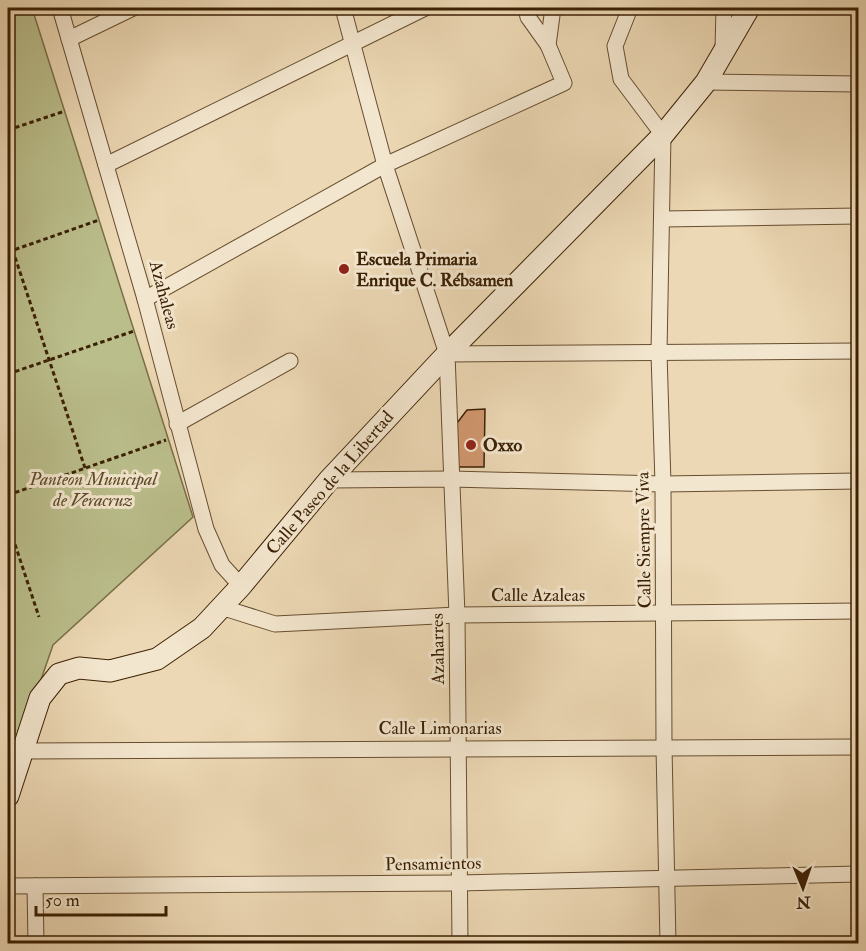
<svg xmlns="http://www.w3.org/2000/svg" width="866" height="951" viewBox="0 0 866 951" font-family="'IM FELL Double Pica',serif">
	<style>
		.green { fill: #babe8b; stroke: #7a6f48; stroke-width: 1.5 }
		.building { fill: #d1976f; stroke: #3b2004; stroke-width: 1.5 }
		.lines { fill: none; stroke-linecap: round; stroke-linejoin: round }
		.street-casing { stroke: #674e30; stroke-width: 17 }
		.secondary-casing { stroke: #3b2004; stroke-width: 23 }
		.path { stroke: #3b2004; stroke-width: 3; stroke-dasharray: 4.5 3; stroke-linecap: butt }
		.street { stroke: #f3e6ce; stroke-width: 15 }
		.secondary { stroke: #f3e6ce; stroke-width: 21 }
		.poi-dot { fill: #8f2418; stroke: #f3e6ce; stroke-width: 2 }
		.labels { text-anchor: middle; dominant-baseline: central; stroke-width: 6; stroke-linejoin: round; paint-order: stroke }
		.poi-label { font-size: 18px; font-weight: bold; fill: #3b2004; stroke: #f3e6ce; text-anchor: start }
		.street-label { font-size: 18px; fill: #3b2004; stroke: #f3e6ce }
		.park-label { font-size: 18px; font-style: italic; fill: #5b4826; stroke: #f3e6ce }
	</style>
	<rect width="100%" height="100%" fill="#ecd8b4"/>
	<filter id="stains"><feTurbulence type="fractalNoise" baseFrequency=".00333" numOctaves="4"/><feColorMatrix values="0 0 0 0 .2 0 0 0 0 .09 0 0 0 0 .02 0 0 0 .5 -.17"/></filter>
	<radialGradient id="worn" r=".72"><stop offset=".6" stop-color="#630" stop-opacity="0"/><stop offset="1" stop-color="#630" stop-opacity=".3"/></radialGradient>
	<path class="green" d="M8,8H32L193,517L53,645L8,775Z"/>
	<path class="building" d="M485,409L484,467H457V423L467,410Z"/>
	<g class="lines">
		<defs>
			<g id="street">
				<path d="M60,8L145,299L206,529L222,565L241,586"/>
				<path d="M343,8L385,165L447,354L457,615L460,944"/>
				<path d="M526,8L528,17L548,45"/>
				<path d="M630,8L615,46L621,79L663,135L659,353L663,484L664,747L668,944"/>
				<path d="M69,39L133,8"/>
				<path d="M723,49L724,8"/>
				<path d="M706,82L858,84"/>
				<path d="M106,165L425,8"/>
				<path d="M662,219L858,216"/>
				<path d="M145,299L385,165L564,83L548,45L553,8"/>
				<path d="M447,354L858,351"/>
				<path d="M177,424L290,361"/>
				<path d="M329,480L451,479L663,484L858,481"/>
				<path d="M221,607L275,624L457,615L858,611"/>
				<path d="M21,751L858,747"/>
				<path d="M8,886L460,883L858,874"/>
				<path d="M35,886L36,944"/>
			</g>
			<path id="secondary" d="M8,796L40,698L59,674L79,668L110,671L157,659L202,628L241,586L329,480L447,354L663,135L706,82L749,8"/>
		</defs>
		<use href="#street" class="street-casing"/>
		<use href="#secondary" class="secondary-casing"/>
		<g class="path">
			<path d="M8,130L65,111"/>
			<path d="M8,236L85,468"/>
			<path d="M8,252L99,220"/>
			<path d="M8,374L134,331"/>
			<path d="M8,495L166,440"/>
			<path d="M8,523L39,617"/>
		</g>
		<use href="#street" class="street"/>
		<use href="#secondary" class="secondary"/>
	</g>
	<g class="poi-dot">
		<circle cx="344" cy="269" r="6"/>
		<circle cx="471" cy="445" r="6"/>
	</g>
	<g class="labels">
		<g class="poi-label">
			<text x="356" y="259">Escuela Primaria<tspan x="356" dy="21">Enrique C. Rébsamen</tspan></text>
			<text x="483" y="445">Oxxo</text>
		</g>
		<g class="street-label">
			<text transform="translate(164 295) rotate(75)">Azahaleas</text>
			<text transform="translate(330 483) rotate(-49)">Calle Paseo de la Libertad</text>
			<text transform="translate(644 540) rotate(-91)">Calle Siempre Viva</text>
			<text x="538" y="595">Calle Azaleas</text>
			<text transform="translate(438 649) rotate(-91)">Azaharres</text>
			<text x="440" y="728">Calle Limonarias</text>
			<text transform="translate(433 864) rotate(-1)">Pensamientos</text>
		</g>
		<g class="park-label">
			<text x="93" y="479">Panteon Municipal<tspan x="93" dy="21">de Veracruz</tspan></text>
		</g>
	</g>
	<rect width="866" height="951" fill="none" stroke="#ecd8b4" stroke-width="30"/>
	<rect x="9" y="9" width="848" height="933" fill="none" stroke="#3b2004" stroke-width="3"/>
	<rect x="15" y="15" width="836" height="921" fill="none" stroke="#3b2004" stroke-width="1.5"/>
	<g transform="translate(803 888) rotate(178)" stroke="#f3e6ce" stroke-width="4.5" paint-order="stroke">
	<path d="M0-4.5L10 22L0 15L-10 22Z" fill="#3b2004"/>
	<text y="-9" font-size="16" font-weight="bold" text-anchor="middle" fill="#3b2004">N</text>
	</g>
	<path d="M36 906v9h130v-9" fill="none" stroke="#3b2004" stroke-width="3"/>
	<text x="45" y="906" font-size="18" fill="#3b2004" stroke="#f3e6ce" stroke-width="4.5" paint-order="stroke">50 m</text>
	<rect width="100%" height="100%" filter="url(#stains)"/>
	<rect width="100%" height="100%" fill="url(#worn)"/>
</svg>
